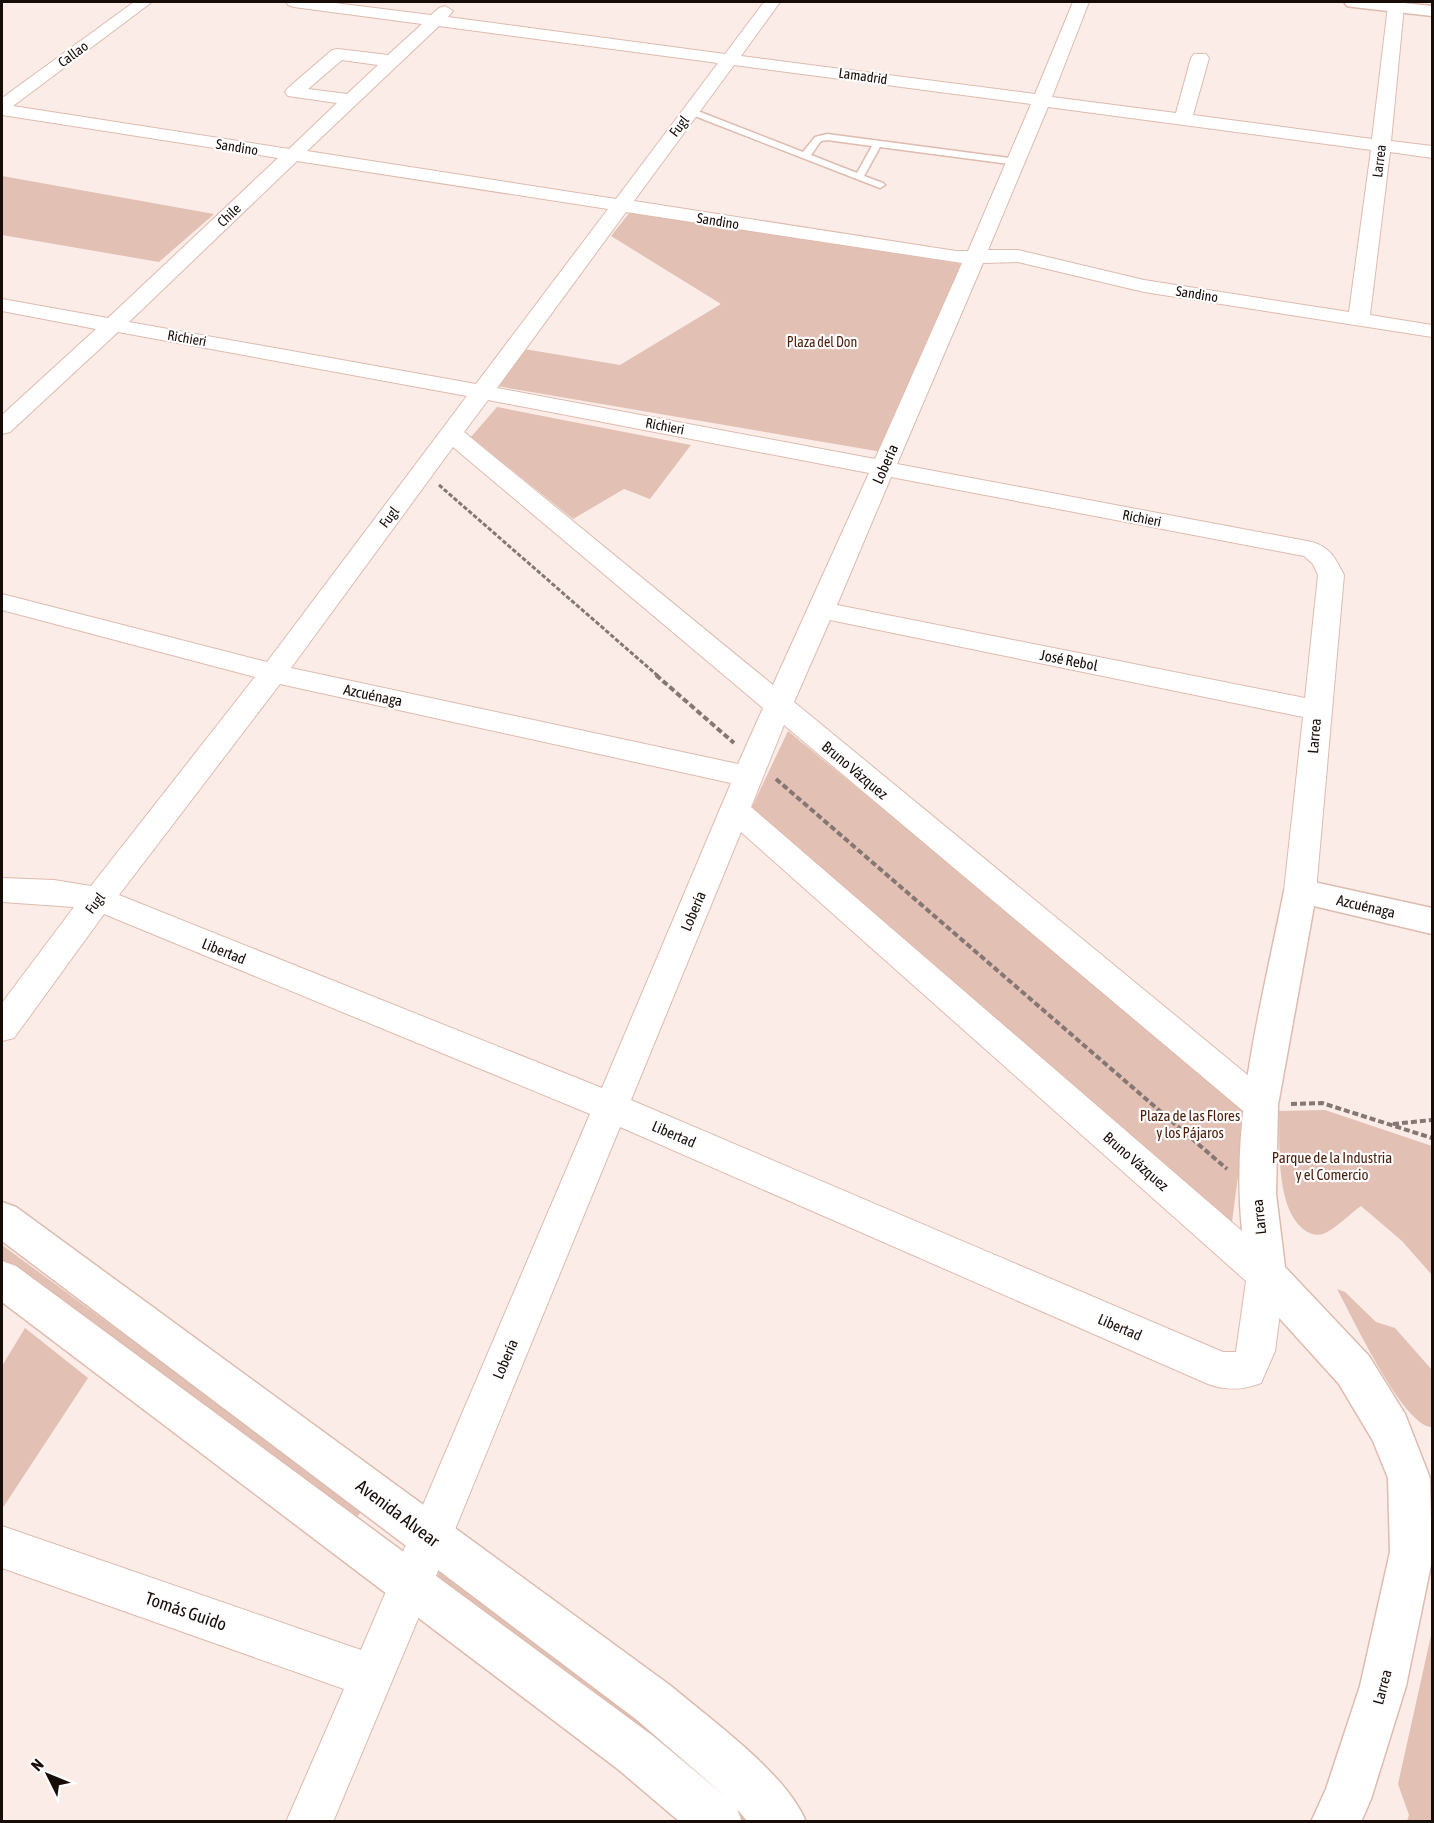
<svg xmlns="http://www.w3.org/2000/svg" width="1434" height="1823" viewBox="0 0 1434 1823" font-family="'Asap Condensed',sans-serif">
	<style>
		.green { fill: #e2c0b4 }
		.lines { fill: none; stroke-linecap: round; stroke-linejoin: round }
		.lane-casing { stroke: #debbae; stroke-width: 3 }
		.street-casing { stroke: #debbae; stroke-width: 2 }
		.secondary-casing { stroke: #debbae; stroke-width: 3 }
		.path-far1 { stroke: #857773; stroke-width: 3; stroke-dasharray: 4.5 2; stroke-linecap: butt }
		.path { stroke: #857773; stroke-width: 4; stroke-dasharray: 6 3; stroke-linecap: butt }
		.lane { fill: #fff; fill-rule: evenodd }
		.street { fill: #fff; fill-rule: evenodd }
		.secondary { fill: #fff; fill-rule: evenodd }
		.labels { text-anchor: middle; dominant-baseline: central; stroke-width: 4.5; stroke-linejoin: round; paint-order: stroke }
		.far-street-label { font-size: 14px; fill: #180c08; stroke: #fdfdfd }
		.far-park-label { font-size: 14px; fill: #4b1f0c; stroke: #fdfdfd }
		.street-label { font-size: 15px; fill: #180c08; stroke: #fdfdfd }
		.park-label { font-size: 15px; fill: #4b1f0c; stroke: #fdfdfd }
		.near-street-label { font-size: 18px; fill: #180c08; stroke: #fdfdfd }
	</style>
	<rect width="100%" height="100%" fill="#fbece7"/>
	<g class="green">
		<path d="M2,176L214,214L159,262L2,235Z"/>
		<path d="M630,212L963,264L882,452L497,386L524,349L620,365L721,304L611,236Z"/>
		<path d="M497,407L691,445L650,499L624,489L573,519L471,437Z"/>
		<path d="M788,731L1247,1108L1232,1222L751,809Z"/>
		<path d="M1325,1110L1432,1146V1275L1402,1241L1361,1206C1351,1213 1334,1230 1323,1234C1317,1236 1310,1234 1306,1231C1275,1210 1280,1145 1279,1111Z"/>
		<path d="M2,1245L363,1510L354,1520L2,1261Z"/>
		<path d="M1337,1289L1345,1292L1376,1322L1395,1328L1432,1370V1427C1403,1427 1352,1316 1337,1289Z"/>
		<path d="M25,1328L88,1378L2,1509V1366Z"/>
		<path d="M440,1569L674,1748L761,1821H744L436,1579Z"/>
		<path d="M1432,1631V1821H1407L1409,1815L1398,1784Z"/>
	</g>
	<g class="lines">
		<defs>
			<path id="lane" d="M690,108L803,152L815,137L827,134L1017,159L1022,162L1017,165L880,147L864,176L883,183L885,185L880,188L687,113V109ZM827,140L872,146L857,173L811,155L821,141Z"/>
			<path id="street" d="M134,2H152L13,106L289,149L337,103L288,96L285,92L288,88L332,50L338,49L388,55L422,24L294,7L288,5L286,2H327L431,15L439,8L445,6L453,11L448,17L725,54L764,2H780L741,56L1035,94L1073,2H1089L1052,97L1176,113L1191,58L1194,54H1206L1209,58L1193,115L1372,139L1388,6L1390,3L1398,2L1404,6L1391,141L1432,146V158L1390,152L1370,315L1432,325V337L1144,292L1018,262L983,263L897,464L1312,542C1330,547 1336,559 1344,575L1316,891L1311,899L1300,903L1289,899L1284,891L1303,717L830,620L794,702L1272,1095L1277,1105L1272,1115L1260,1120L1248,1115L784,725L751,807L1279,1263L1285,1275L1275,1351L1261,1383C1243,1390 1227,1391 1208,1384L620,1127L433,1583L333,1822H286L344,1689L2,1568V1526L361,1650L590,1114L104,914L14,1038L2,1041V1003L74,907L2,902V878L54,880L91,886L255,677L2,610V594L267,662L467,396L118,332L10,432L2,434V415L96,329L2,311V299L108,318L278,158L2,115V98ZM439,26L718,63L616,199L307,151ZM342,60L378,65L347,94L308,89ZM734,65L1031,104L968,251H956L634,201ZM1048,107L1371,150L1349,312L1144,280L1018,250H988ZM297,161L608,209L476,384L129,322ZM626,212L962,263L875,459L497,388ZM488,400L869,473L773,685L464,432ZM453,447L763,708L738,764L291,668ZM891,477L1304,556L1313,564L1318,575L1305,698L837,605ZM280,684L731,783L602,1088L119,895ZM741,832L1246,1281L1236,1352H1223L631,1100Z"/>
			<g id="secondary">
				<path d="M1344,2H1394L1432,6V16L1353,7L1347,6Z"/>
				<path d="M1300,879L1432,908V934L1314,906L1278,1105L1276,1194L1285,1267L1369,1356L1405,1414L1430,1478L1432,1560L1406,1686L1371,1799L1361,1822H1311L1326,1789L1360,1686L1390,1552L1388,1478L1373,1441L1339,1384L1252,1288C1244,1269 1244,1250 1242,1230C1230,1115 1262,1003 1284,891L1288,882Z"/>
				<path d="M2,1202L16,1207L671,1686C711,1720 787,1774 806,1822H748L737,1809L742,1822H680L619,1770L2,1302V1261L16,1266L653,1736L726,1797L637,1720L2,1241Z"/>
			</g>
		</defs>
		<use href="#lane" class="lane-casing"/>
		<use href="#street" class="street-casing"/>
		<use href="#secondary" class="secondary-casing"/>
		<path class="path-far1" d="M439,485L658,676"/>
		<g class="path">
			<path d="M656,675L734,743"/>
			<path d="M776,779L1227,1169"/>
			<path d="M1291,1104L1322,1103L1432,1138"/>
			<path d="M1393,1124L1432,1120"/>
		</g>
		<use href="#lane" class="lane"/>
		<use href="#street" class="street"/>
		<use href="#secondary" class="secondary"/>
	</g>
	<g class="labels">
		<g class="far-street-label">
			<text transform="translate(73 54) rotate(-36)">Callao</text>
			<text transform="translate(863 76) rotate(8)">Lamadrid</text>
			<text transform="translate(679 126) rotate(-53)">Fugl</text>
			<text transform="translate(237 147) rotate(9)">Sandino</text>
			<text transform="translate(1379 161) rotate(-83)">Larrea</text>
			<text transform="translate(229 215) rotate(-44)">Chile</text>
			<text transform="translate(718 221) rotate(9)">Sandino</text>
			<text transform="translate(1197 294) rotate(9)">Sandino</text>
			<text transform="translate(187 338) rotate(10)">Richieri</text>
			<text transform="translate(665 426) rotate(11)">Richieri</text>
			<text transform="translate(389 517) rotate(-53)">Fugl</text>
			<text transform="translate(1142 518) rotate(11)">Richieri</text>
			<text transform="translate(95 903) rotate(-53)">Fugl</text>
		</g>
		<g class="far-park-label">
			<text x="822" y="342">Plaza del Don</text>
		</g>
		<g class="street-label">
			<text transform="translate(885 464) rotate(-66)">Lobería</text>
			<text transform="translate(1069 660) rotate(11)">José Rebol</text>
			<text transform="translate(373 695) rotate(12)">Azcuénaga</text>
			<text transform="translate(1314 736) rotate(-85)">Larrea</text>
			<text transform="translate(855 770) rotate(40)">Bruno Vázquez</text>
			<text transform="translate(1366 906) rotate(13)">Azcuénaga</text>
			<text transform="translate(693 911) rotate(-67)">Lobería</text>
			<text transform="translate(224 951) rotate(22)">Libertad</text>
			<text transform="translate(674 1134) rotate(23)">Libertad</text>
			<text transform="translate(1136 1161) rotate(41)">Bruno Vázquez</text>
			<text transform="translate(1259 1217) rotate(-96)">Larrea</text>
			<text transform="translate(1120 1327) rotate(23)">Libertad</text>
			<text transform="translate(505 1359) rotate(-67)">Lobería</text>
			<text transform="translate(1382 1687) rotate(-75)">Larrea</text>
		</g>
		<g class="park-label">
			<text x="1190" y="1115">Plaza de las Flores<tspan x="1190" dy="17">y los Pájaros</tspan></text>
			<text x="1332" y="1157">Parque de la Industria<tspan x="1332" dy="17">y el Comercio</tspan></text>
		</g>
		<g class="near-street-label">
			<text transform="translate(398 1513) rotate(37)">Avenida Alvear</text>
			<text transform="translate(186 1611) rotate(19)">Tomás Guido</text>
		</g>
	</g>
	<rect width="1434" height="1823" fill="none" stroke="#180c08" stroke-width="6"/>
	<g transform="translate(48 1775) rotate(313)" stroke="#fdfdfd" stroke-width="4.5" paint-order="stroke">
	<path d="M0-4.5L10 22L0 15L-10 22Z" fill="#180c08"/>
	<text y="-9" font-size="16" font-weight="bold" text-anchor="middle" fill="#180c08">N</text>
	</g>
</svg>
